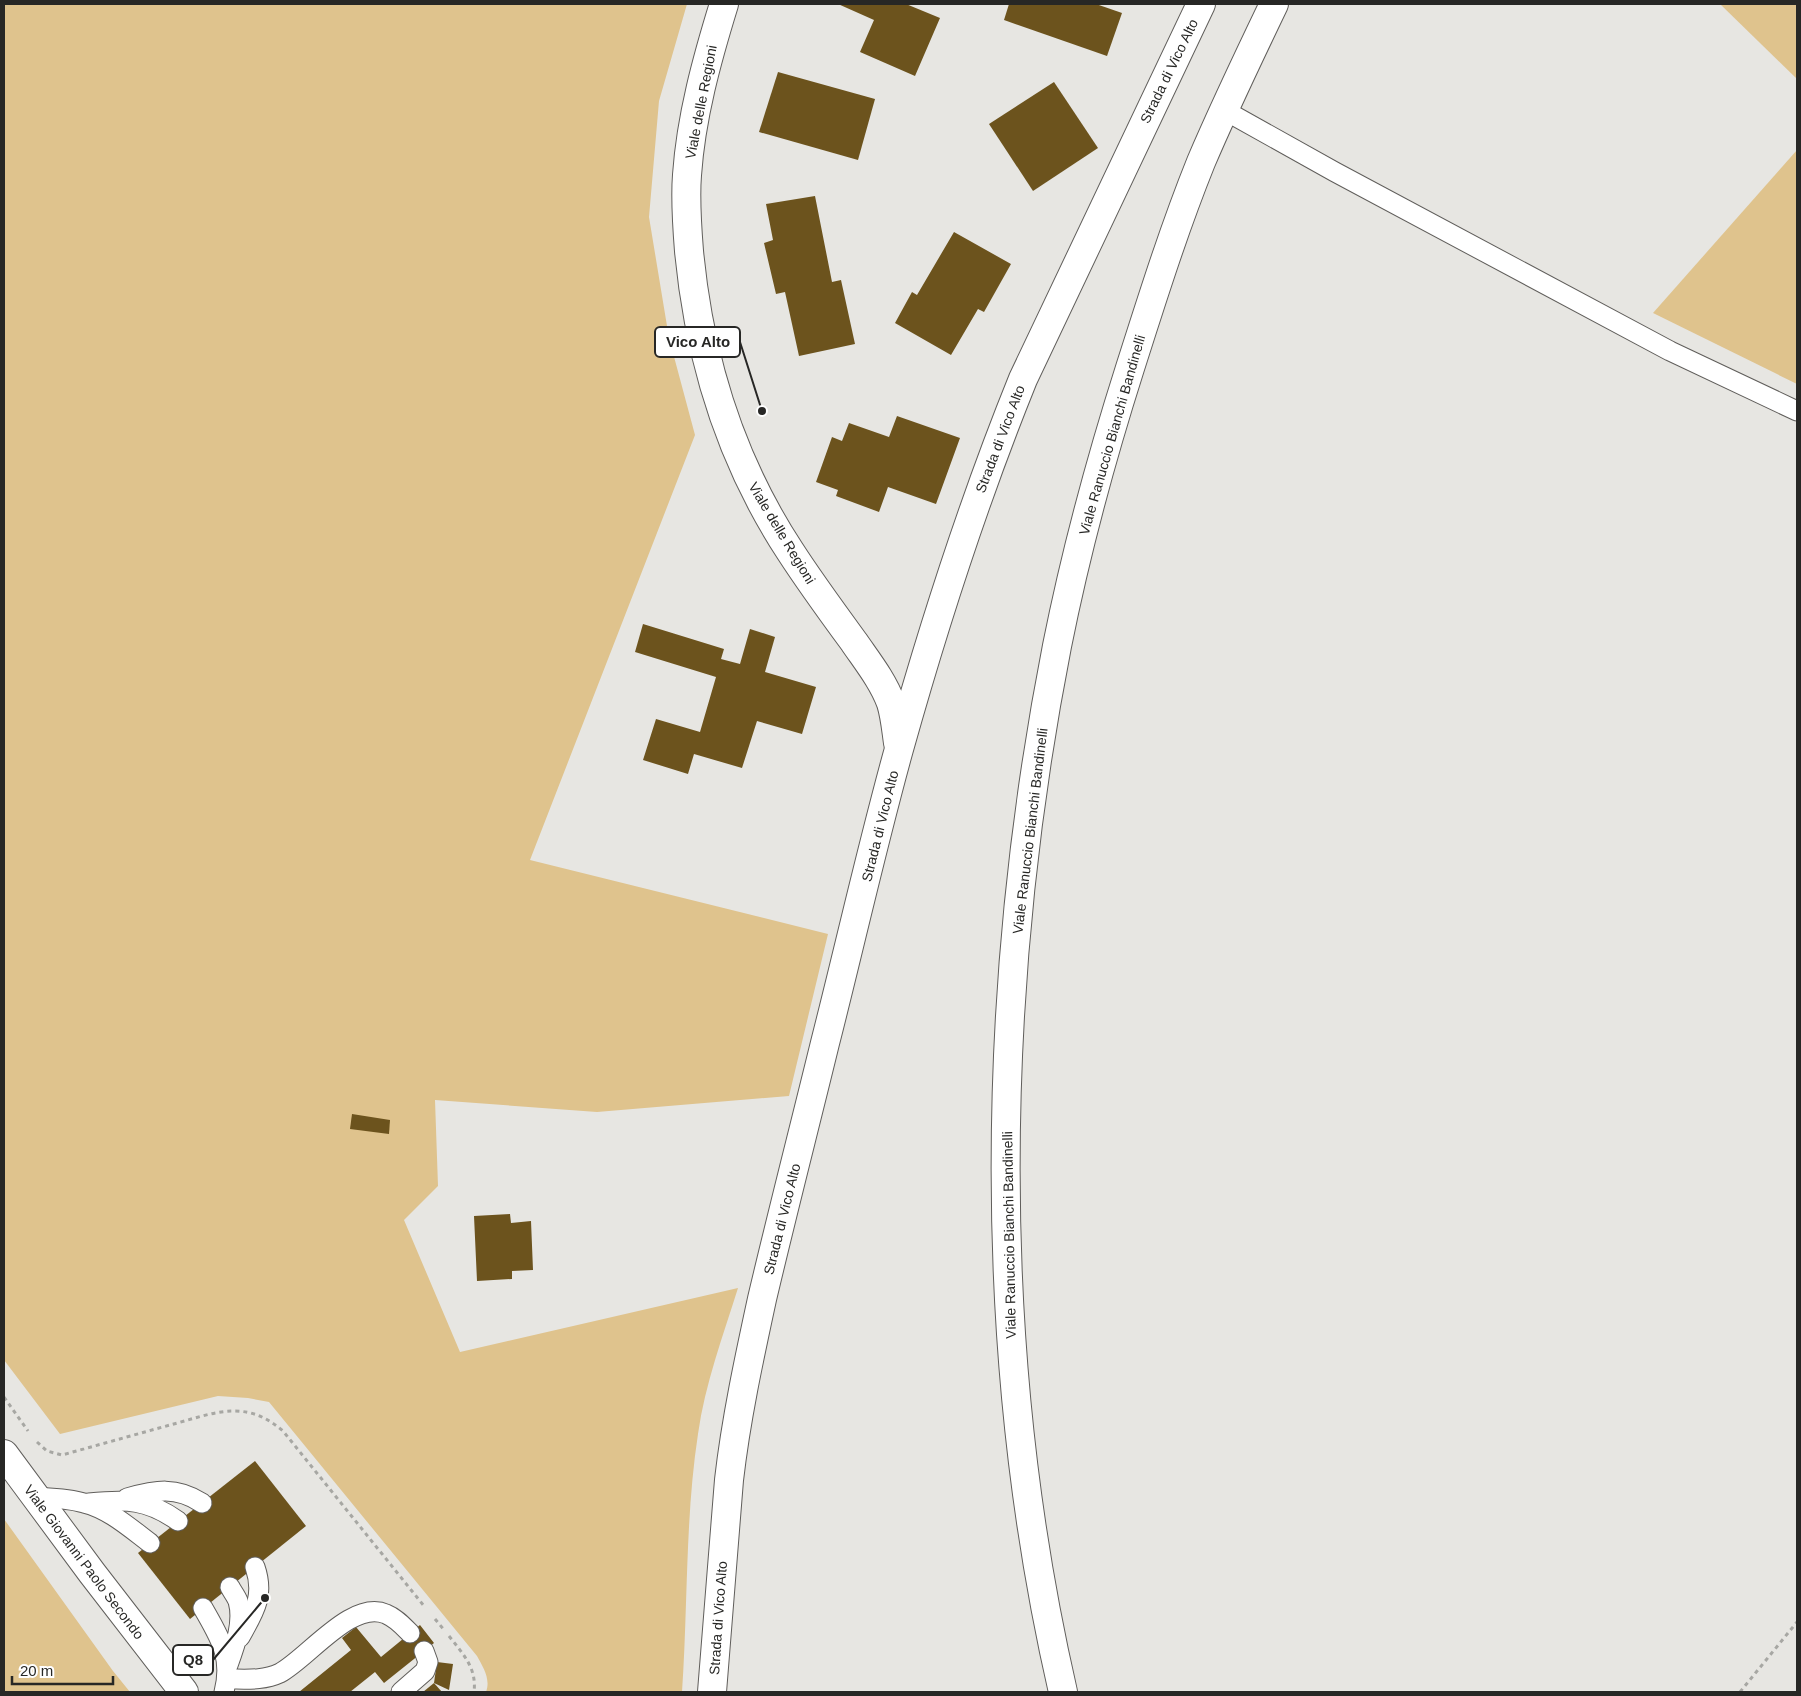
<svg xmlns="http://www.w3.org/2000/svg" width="1801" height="1696" viewBox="0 0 1801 1696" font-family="Arial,sans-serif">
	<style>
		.green { fill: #dfc38d }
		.building { fill: #6c531d }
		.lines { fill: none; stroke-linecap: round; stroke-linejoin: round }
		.service-casing { stroke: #605e5b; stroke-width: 21 }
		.minor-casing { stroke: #605e5b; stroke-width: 30 }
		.tertiary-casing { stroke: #605e5b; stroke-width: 30 }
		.primary-casing { stroke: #605e5b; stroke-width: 30 }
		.path { stroke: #a7a7a3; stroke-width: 3; stroke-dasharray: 4 4; stroke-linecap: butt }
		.service { stroke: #fff; stroke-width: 19 }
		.minor { stroke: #fff; stroke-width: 28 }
		.tertiary { stroke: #fff; stroke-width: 28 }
		.primary { stroke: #fff; stroke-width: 28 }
		.labels { text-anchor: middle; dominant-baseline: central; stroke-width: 5; stroke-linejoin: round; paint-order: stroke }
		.street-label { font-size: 14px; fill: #272725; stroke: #fff }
		.leader { fill: none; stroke: #272725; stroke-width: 2 }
		.callout-dot { fill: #272725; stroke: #fff; stroke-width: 2 }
		.callout { fill: #fff; stroke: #272725; stroke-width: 2 }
		.callout-label { font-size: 15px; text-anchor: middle; font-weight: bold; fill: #272725 }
	</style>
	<rect width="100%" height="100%" fill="#e7e6e2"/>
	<g class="green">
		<path d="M4,4H687L659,101L649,217L669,338L695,435L530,860L828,934L789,1096L597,1112L435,1100L438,1186L404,1220L460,1352L738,1288C723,1336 705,1384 698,1434C685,1519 688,1607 682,1692H486C491,1679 483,1667 477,1656L269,1402L248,1398L218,1396L60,1434L4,1360Z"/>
		<path d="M1720,4H1797V79Z"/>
		<path d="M1797,150V384L1653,313Z"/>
		<path d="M4,1519L113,1671L130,1692H4Z"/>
	</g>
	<g class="building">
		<path d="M838,4H906L940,18L915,76L860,52L874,20Z"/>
		<path d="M1009,4H1096L1122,13L1107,56L1004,20Z"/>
		<path d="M778,72L875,99L858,160L759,132Z"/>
		<path d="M1054,82L1098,148L1033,191L989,124Z"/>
		<path d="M815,196L832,282L841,280L855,344L799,356L785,292L776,294L764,243L773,240L766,204Z"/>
		<path d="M954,232L1011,264L984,312L978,309L951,355L895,323L912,292L917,295Z"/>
		<path d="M897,416L960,438L936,504L888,487L879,512L836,496L838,490L816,482L832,437L842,441L849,423L889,437Z"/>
		<path d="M643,624L724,649L721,659L740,664L750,629L775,637L765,672L816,687L802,734L757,721L742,768L694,754L688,774L643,760L656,719L700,732L716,677L635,652Z"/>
		<path d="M352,1114L390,1120L389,1134L350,1129Z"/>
		<path d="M510,1214L511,1223L531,1221L533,1270L512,1271V1279L477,1281L474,1216Z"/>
		<path d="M255,1461L306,1526L190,1619L138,1553Z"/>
		<path d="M420,1625L434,1643L384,1683L375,1672L350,1692H299L351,1650L342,1638L356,1627L381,1657Z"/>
		<path d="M437,1662L453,1664L449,1690L434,1683Z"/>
		<path d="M434,1683L442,1692H423Z"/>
	</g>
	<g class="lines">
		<defs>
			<g id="service">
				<path d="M1224,110L1335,172L1670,351L1797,411"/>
				<path d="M34,1497C51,1498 68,1498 84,1503C109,1509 130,1528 150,1543"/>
				<path d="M127,1498C156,1490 176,1486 202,1503"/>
				<path d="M89,1503C126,1499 147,1499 178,1521"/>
				<path d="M203,1608C220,1638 233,1657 224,1692"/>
				<path d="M240,1637C254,1612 265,1596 255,1567"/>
				<path d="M228,1665C235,1646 244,1622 238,1601C236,1596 232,1591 230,1587"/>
				<path d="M227,1679C246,1679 263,1681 280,1673C308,1658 352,1599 386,1614C396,1618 403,1626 410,1633"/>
				<path d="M401,1692L425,1671L428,1662L424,1651"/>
			</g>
			<g id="minor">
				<path d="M724,4C707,59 691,117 687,175C685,200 687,226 689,251C699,357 731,461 790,551C810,582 832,612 854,642C867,661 883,681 891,703C895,716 896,729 898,743"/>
				<path d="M712,1692L729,1480C736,1419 749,1359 762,1299C782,1214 804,1129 825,1043C850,945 872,846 899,749C934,624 974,500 1023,379L1201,4"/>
			</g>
			<path id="tertiary" d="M1063,1692C985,1353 990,987 1057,646C1076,551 1101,459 1130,368C1152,299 1174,229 1201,162C1224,108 1249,56 1274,4"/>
			<path id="primary" d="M4,1454L92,1573L184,1692"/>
		</defs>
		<use href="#service" class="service-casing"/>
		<use href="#minor" class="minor-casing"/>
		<use href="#tertiary" class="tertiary-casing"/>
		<use href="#primary" class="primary-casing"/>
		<g class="path">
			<path d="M4,1397L28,1431"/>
			<path d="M37,1442L47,1451L62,1455C98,1445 134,1435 170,1425C190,1420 213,1411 234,1411C254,1411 269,1419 283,1431L424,1606"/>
			<path d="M435,1619L445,1631"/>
			<path d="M449,1636C463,1654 477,1668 474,1692"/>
			<path d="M1740,1692L1797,1622"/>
		</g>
		<use href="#service" class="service"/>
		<use href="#minor" class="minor"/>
		<use href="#tertiary" class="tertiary"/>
		<use href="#primary" class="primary"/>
	</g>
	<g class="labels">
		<g class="street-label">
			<text transform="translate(1169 71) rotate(-64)">Strada di Vico Alto</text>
			<text transform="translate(701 102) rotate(-79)">Viale delle Regioni</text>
			<text transform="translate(1112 435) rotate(-74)">Viale Ranuccio Bianchi Bandinelli</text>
			<text transform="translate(1000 439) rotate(-69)">Strada di Vico Alto</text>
			<text transform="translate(782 533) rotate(59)">Viale delle Regioni</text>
			<text transform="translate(880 826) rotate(-76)">Strada di Vico Alto</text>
			<text transform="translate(1030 831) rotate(-83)">Viale Ranuccio Bianchi Bandinelli</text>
			<text transform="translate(782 1219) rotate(-76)">Strada di Vico Alto</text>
			<text transform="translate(1009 1235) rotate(-91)">Viale Ranuccio Bianchi Bandinelli</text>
			<text transform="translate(84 1562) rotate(53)">Viale Giovanni Paolo Secondo</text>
			<text transform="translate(718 1618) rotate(-86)">Strada di Vico Alto</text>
		</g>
	</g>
	<path class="leader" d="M762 411L740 342M265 1598L213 1660"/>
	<g class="callout-dot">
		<circle cx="762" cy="411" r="5"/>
		<circle cx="265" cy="1598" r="5"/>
	</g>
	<g class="callout">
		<rect x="655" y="327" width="85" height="30" rx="5"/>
		<rect x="173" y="1645" width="40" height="30" rx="5"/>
	</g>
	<g class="callout-label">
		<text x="698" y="347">Vico Alto</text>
		<text x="193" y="1665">Q8</text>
	</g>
	<rect width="1801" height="1696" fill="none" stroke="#272725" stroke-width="10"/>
	<path d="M12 1676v8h101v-8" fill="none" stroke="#272725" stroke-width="2.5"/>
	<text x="20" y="1676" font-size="15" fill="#272725" stroke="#ffffff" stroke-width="4" paint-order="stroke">20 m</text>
</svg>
